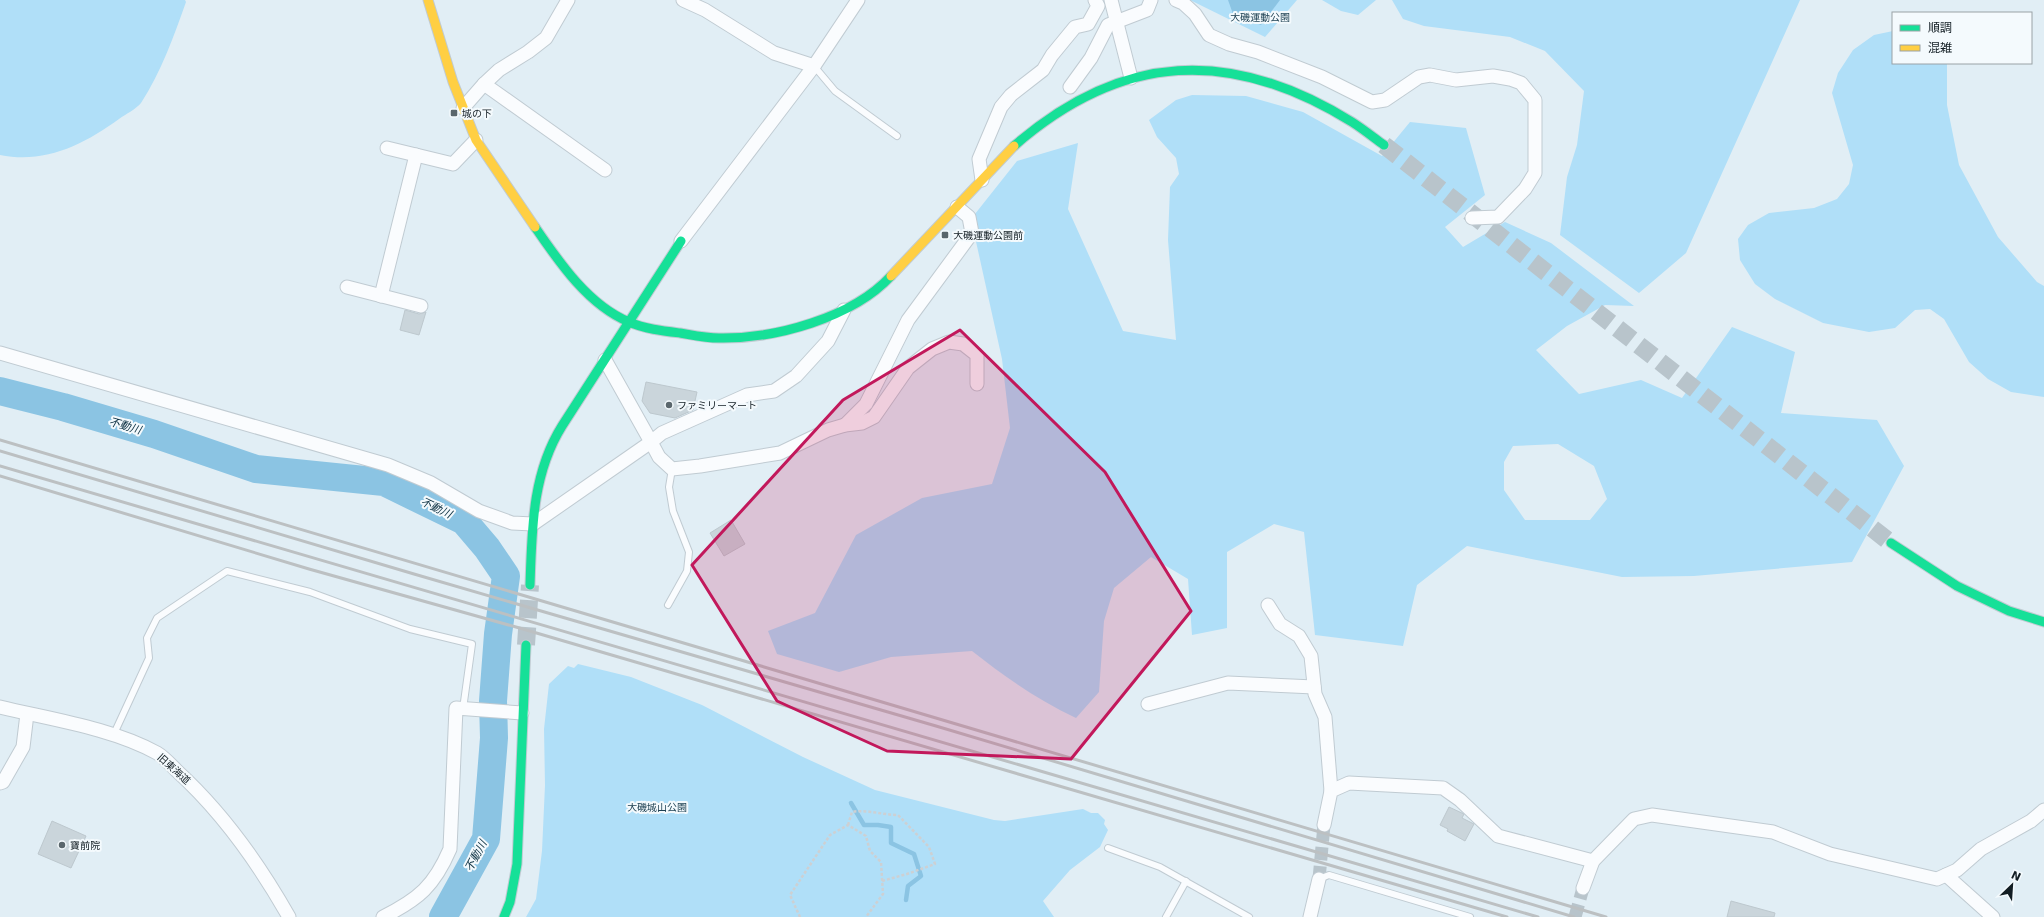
<svg xmlns="http://www.w3.org/2000/svg" width="2044" height="917" viewBox="0 0 2044 917" font-family="'DejaVu Sans','Noto Sans JP',sans-serif">
	<style>
		.green { fill: #b0dff8; fill-rule: evenodd }
		.water { fill: #8bc4e3 }
		.lines { fill: none; stroke-linecap: round; stroke-linejoin: round }
		.stream { stroke: #8bc4e3; stroke-width: 4.5 }
		.river { stroke: #8bc4e3; stroke-width: 28 }
		.building { fill: #cad5db; stroke: #bdc8ce }
		.street-tunnel { stroke: #b8c4cb; stroke-width: 13; stroke-dasharray: 13 6; stroke-linecap: butt }
		.secondary-tunnel { stroke: #b8c4cb; stroke-width: 18; stroke-dasharray: 18 9; stroke-linecap: butt }
		.lane-casing { stroke: #c0cbd2; stroke-width: 8 }
		.street-casing { stroke: #c0cbd2; stroke-width: 15 }
		.fast-casing { stroke: #c0cbd2; stroke-width: 11 }
		.slow-casing { stroke: #c0cbd2; stroke-width: 11 }
		.path { stroke: #cdd0d3; stroke-width: 2.5; stroke-dasharray: 3 2; stroke-linecap: butt }
		.lane { stroke: #fafcfe; stroke-width: 6 }
		.street { stroke: #fafcfe; stroke-width: 13 }
		.fast { stroke: #16e098; stroke-width: 9 }
		.slow { stroke: #ffcf43; stroke-width: 9 }
		.rail { stroke: #bcc0c2; stroke-width: 3 }
		.marked { fill: #c2185b; fill-opacity: 0.2; stroke: #c2185b; stroke-width: 3; stroke-linejoin: round }
		.poi-dot { fill: #5a666c; stroke: #f4fafd; stroke-width: 1.5 }
		.labels { text-anchor: middle; dominant-baseline: central; stroke-width: 4; stroke-linejoin: round; paint-order: stroke }
		.park-label { font-size: 10px; fill: #1d4052; stroke: #f4fafd }
		.poi-label { font-size: 10px; fill: #121d23; stroke: #f4fafd; text-anchor: start }
		.street-label { font-size: 10px; fill: #121d23; stroke: #f4fafd }
		.water-label { font-size: 11px; font-style: italic; fill: #0c3041; stroke: #f4fafd }
	</style>
	<rect width="100%" height="100%" fill="#e1eef5"/>
	<g class="green">
		<path d="M0,0H185L186,2C174,36 161,72 141,103C136,109 126,114 119,119C83,145 45,164 0,155Z"/>
		<path d="M1190,0H1297L1265,37Z"/>
		<path d="M1322,0H1376L1358,15L1341,11Z"/>
		<path d="M1392,0H1800L1686,253L1639,293L1560,235L1567,177L1577,145L1584,91L1545,51L1510,37L1424,26L1403,19Z"/>
		<path d="M1893,31V63H1947V105L1959,165L1998,237L2037,282L2044,286V397L2011,392L1988,379L1969,362L1944,319L1930,309L1915,310L1895,328L1869,332L1823,323L1775,299L1755,284L1740,260L1738,239L1748,225L1769,213L1814,208L1837,199L1849,184L1853,165L1832,93L1838,73L1853,50L1874,35Z"/>
		<path d="M1192,95L1246,96L1303,112L1382,156L1410,122L1466,128L1485,195L1445,227L1463,247L1505,222L1551,243L1634,306L1605,305L1567,326L1536,350L1579,394L1641,380L1682,398L1732,327L1795,352L1781,413L1877,420L1904,466L1852,562L1694,576L1622,577L1467,546L1417,585L1403,646L1315,635L1304,532L1274,524L1227,552V628L1192,635L1188,579L1151,557L1114,588L1104,621L1099,692L1076,718C1038,700 1005,677 972,651L891,657L839,672L777,654L768,631L815,613L856,535L922,498L992,484L1010,428L1002,359L971,219L1017,161L1078,143L1068,209L1123,331L1176,340L1168,240L1170,187L1179,174L1176,158L1157,137L1149,120L1176,100ZM1558,444L1594,466L1607,499L1590,520H1525L1504,490V462L1513,446Z"/>
		<path d="M578,664L631,677L702,705L803,757L875,790L994,820L1005,821L1083,809L1091,813H1098L1105,820L1104,824L1108,830L1100,847L1070,870L1043,901L1054,917H526L536,899L542,851L545,785L544,729L549,684L568,666L574,668Z"/>
	</g>
	<path class="water" d="M1228,0H1280L1261,25L1233,14Z"/>
	<g class="lines">
		<path class="stream" d="M851,803L864,825H878L891,827V843L914,854L921,876L908,886L906,900"/>
		<path class="river" d="M0,391L63,407L154,434L256,469L384,482L464,521L487,548L506,576L498,634L493,701L494,738L486,839L443,917"/>
	</g>
	<g class="building">
		<path d="M405,310L419,314L426,312L419,335L400,330Z"/>
		<path d="M646,382L697,392L693,410L675,418L650,413L642,401Z"/>
		<path d="M731,520L745,544L724,556L710,533Z"/>
		<path d="M1449,807L1464,814L1462,818L1474,824L1465,841L1447,831L1448,829L1440,825Z"/>
		<path d="M52,821L86,836L71,868L38,854Z"/>
		<path d="M1731,901L1775,913L1774,917H1727Z"/>
	</g>
	<g class="lines">
		<g class="street-tunnel">
			<path d="M1319,879L1324,825"/>
			<path d="M1575,917L1583,888"/>
		</g>
		<g class="secondary-tunnel">
			<path d="M1384,145L1891,543"/>
			<path d="M526,645L530,585"/>
		</g>
		<defs>
			<g id="lane">
				<path d="M814,66L835,91L897,136"/>
				<path d="M668,605L687,571L689,552L673,511L669,487L672,469"/>
				<path d="M113,736L149,658L147,638L157,618L227,571L310,592L410,629L472,644L463,709"/>
				<path d="M1108,848L1160,867L1249,917"/>
				<path d="M1319,879L1329,875L1470,917"/>
				<path d="M1166,917L1186,881"/>
			</g>
			<g id="street">
				<path d="M683,0L705,10L774,53L814,66"/>
				<path d="M1111,0L1131,78"/>
				<path d="M1176,0L1183,3L1195,14L1209,35L1229,44L1258,52L1322,77L1372,102L1385,100L1419,77L1430,75L1456,80L1493,76L1510,79L1521,83L1535,100V173L1525,189L1498,217L1472,218"/>
				<path d="M484,84L605,170"/>
				<path d="M1070,87L1091,58L1108,25L1147,10L1151,0"/>
				<path d="M463,108L484,84L499,70L528,52L546,38L568,0"/>
				<path d="M387,148L453,164L476,140"/>
				<path d="M982,180L979,159L1001,107L1011,95L1043,70L1052,55L1075,27L1088,24L1098,6L1095,0"/>
				<path d="M681,241L814,66L858,0"/>
				<path d="M347,287L421,306"/>
				<path d="M381,296L416,155"/>
				<path d="M844,310L828,341L796,376L774,391L747,395L662,433L651,442L659,457L672,469L700,466L780,453L828,430L845,425L862,423L874,417L908,368L932,349L949,342L963,344L977,355V384"/>
				<path d="M0,353L388,465L431,483L479,511L512,523L533,524L651,442L605,360"/>
				<path d="M845,425L866,404L908,320L972,233L969,217L957,207"/>
				<path d="M1268,605L1280,624L1299,636L1311,656L1315,694L1325,717L1331,791"/>
				<path d="M1148,704L1228,683L1314,687"/>
				<path d="M0,707C49,719 112,728 157,753C164,757 171,765 177,771C222,812 259,864 289,917"/>
				<path d="M0,783L3,782L23,747L27,714"/>
				<path d="M1324,825L1331,791L1349,783L1443,788L1460,800L1498,836L1593,861"/>
				<path d="M1946,875L1993,917"/>
				<path d="M1583,888L1593,861L1634,819L1652,815L1773,832L1830,854L1937,879L1957,870L1981,849L2031,821L2044,810"/>
				<path d="M383,917C419,899 434,886 450,849L456,708L522,713"/>
				<path d="M1310,917L1319,879"/>
			</g>
			<g id="fast">
				<path d="M1014,146C1122,52 1231,47 1352,122C1363,129 1373,137 1384,145"/>
				<path d="M535,227C559,262 588,305 629,322C645,329 663,331 680,333C692,335 706,338 719,338C775,339 852,318 891,276"/>
				<path d="M1891,543L1957,586L2009,611L2044,622"/>
				<path d="M530,585C532,529 532,474 562,426L681,241"/>
				<path d="M504,917L510,902L517,864L526,645"/>
			</g>
			<g id="slow">
				<path d="M428,0L453,82L476,140L535,227"/>
				<path d="M891,276L1014,146"/>
			</g>
		</defs>
		<use href="#lane" class="lane-casing"/>
		<use href="#street" class="street-casing"/>
		<use href="#fast" class="fast-casing"/>
		<use href="#slow" class="slow-casing"/>
		<g class="path">
			<path d="M848,825L852,812C867,809 882,815 898,815L929,847L935,864L907,874L882,881"/>
			<path d="M800,917L790,895L830,835L848,825L866,836L870,851L881,862L883,894L866,917"/>
		</g>
		<use href="#lane" class="lane"/>
		<use href="#street" class="street"/>
		<use href="#fast" class="fast"/>
		<use href="#slow" class="slow"/>
		<g class="rail">
			<path d="M0,440L1606,917"/>
			<path d="M0,451L414,574L936,726L1574,917"/>
			<path d="M0,466L1538,917"/>
			<path d="M0,476L309,569L516,627L1507,917"/>
		</g>
	</g>
	<path class="marked" d="M960,330L1105,472L1191,611L1071,759L887,751L777,701L692,565L843,400Z"/>
	<g class="poi-dot">
		<rect x="450" y="109" width="8" height="8" rx="2"/>
		<rect x="941" y="231" width="8" height="8" rx="2"/>
		<circle cx="669" cy="405" r="4"/>
		<circle cx="62" cy="845" r="4"/>
	</g>
	<g class="labels">
		<g class="park-label">
			<text x="1260" y="17">大磯運動公園</text>
			<text x="657" y="807">大磯城山公園</text>
		</g>
		<g class="poi-label">
			<text x="462" y="113">城の下</text>
			<text x="953" y="235">大磯運動公園前</text>
			<text x="677" y="405">ファミリーマート</text>
			<text x="70" y="845">寶前院</text>
		</g>
		<g class="street-label">
			<text transform="translate(174 769) rotate(42)">旧東海道</text>
		</g>
		<g class="water-label">
			<text transform="translate(125 426) rotate(16)">不動川</text>
			<text transform="translate(436 508) rotate(26)">不動川</text>
			<text transform="translate(476 856) rotate(-62)">不動川</text>
		</g>
	</g>
	<rect x="1892" y="12" width="140" height="52" fill="#f4fafd" stroke="#9aa2a6"/>
	<rect x="1900" y="25" width="20" height="6" fill="#16e098" stroke="#9aa2a6"/>
	<text x="1928" y="32" font-size="12" fill="#121d23">順調</text>
	<rect x="1900" y="45" width="20" height="6" fill="#ffcf43" stroke="#9aa2a6"/>
	<text x="1928" y="52" font-size="12" fill="#121d23">混雑</text>
	<g transform="translate(2012 885) rotate(25)" stroke="#f4fafd" stroke-width="3" paint-order="stroke">
	<path d="M0-3L7 15L0 10L-7 15Z" fill="#121d23"/>
	<text y="-6" font-size="11" font-weight="bold" text-anchor="middle" fill="#121d23">N</text>
	</g>
</svg>
